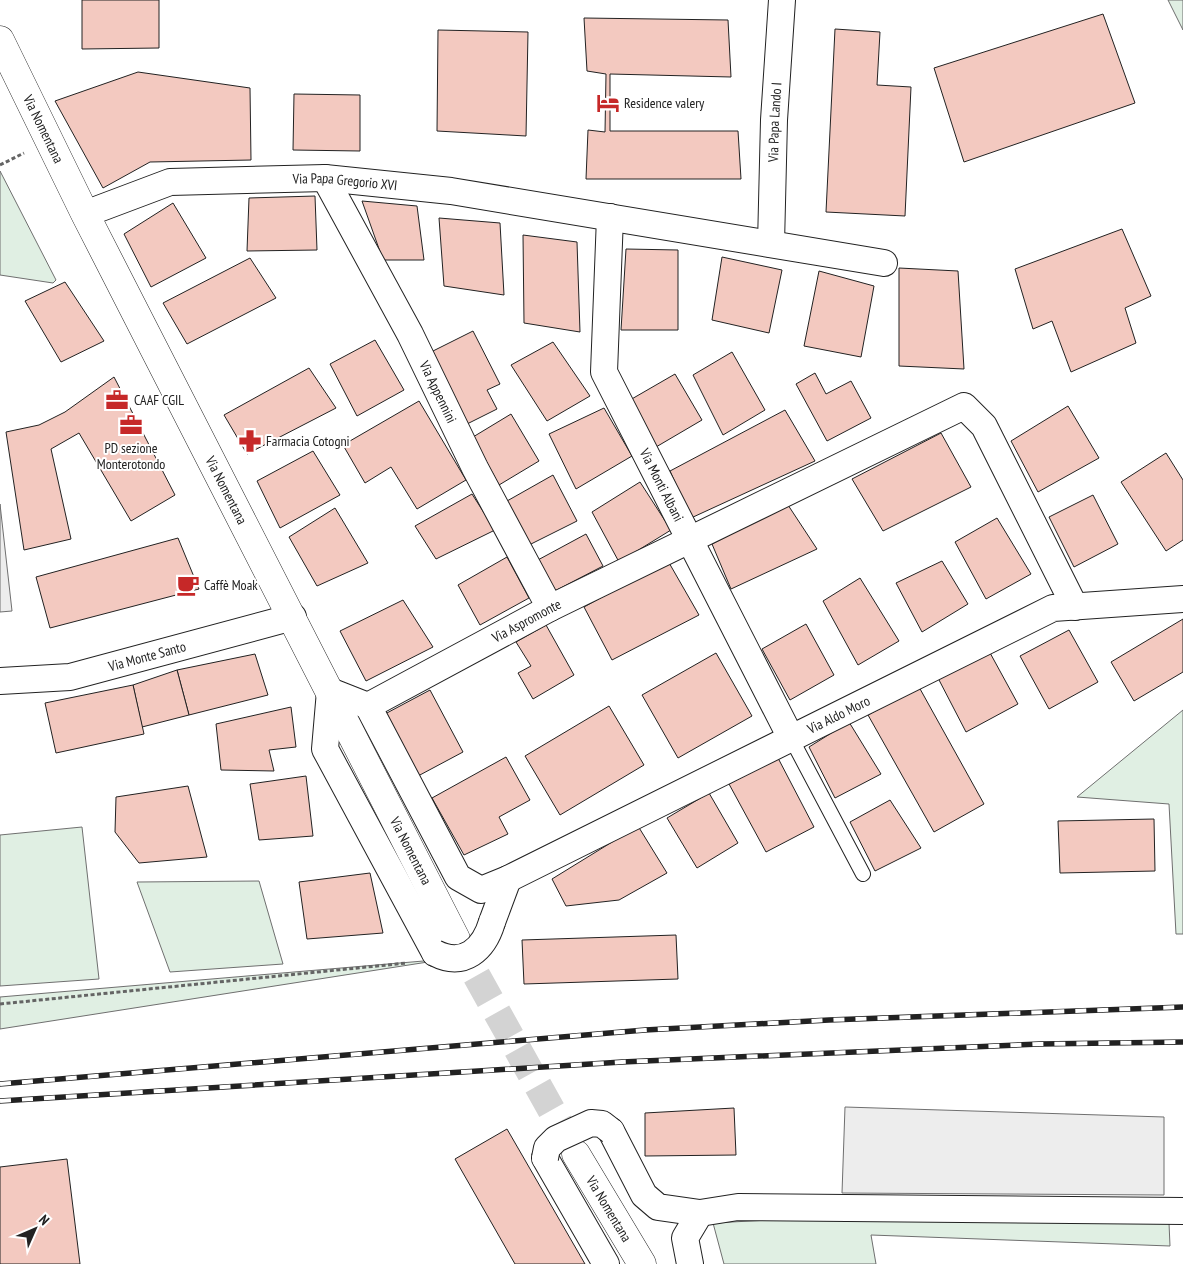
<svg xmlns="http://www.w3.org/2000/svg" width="1183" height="1264" viewBox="0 0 1183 1264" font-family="'PT Sans Narrow',sans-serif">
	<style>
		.green { fill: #e0efe3; stroke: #6f6f6f }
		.parking { fill: #ededed; stroke: #6f6f6f }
		.building { fill: #f3c9c0; stroke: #222 }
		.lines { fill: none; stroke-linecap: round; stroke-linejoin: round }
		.secondary-tunnel { stroke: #d3d3d3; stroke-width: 28; stroke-dasharray: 28 14; stroke-linecap: butt }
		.service-casing { stroke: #222; stroke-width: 16 }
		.minor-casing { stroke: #222; stroke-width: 28 }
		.secondary-casing { stroke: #222; stroke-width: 29 }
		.path { stroke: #646464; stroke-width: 3; stroke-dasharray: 4 2.5; stroke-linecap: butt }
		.service { stroke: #fff; stroke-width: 14 }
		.minor { stroke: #fff; stroke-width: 26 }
		.secondary { stroke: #fff; stroke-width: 28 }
		.rail-casing { stroke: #222; stroke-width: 5.5 }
		.rail { stroke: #fff; stroke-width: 4; stroke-dasharray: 11; stroke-linecap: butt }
		.minor-bridge-casing { stroke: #222; stroke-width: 28; stroke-linecap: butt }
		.minor-bridge { stroke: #fff; stroke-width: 26 }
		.labels { text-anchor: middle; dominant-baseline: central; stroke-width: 4; stroke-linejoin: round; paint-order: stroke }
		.poi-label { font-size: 14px; fill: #222; stroke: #fff; text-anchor: start }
		.street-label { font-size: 14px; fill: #222; stroke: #fff }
	</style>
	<rect width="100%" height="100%" fill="#fff"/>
	<g class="green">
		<path d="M1168,0H1183V30Z"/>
		<path d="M0,171L56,280L53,283L0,275Z"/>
		<path d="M1183,710V934H1176L1169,804L1077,797Z"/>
		<path d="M82,827L99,979L0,986V835Z"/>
		<path d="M259,881L283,964L170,972L137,882Z"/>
		<path d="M447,959L0,1029V997Z"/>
		<path d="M788,1219L1169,1223L1170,1246L871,1235L876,1264H724L713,1223Z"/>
	</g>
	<g class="parking">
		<path d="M0,504L12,611L0,612Z"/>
		<path d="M845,1107L1164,1117V1195L842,1193Z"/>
	</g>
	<g class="building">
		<path d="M82,0H159V48L82,49Z"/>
		<path d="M1103,14L1135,103L964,162L934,68Z"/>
		<path d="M584,18L728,20L731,77L610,74V131H738L741,179H586L588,130L605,132L606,74L587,71Z"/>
		<path d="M835,29L880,32L877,85L911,87L905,216L826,212Z"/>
		<path d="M438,30L528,32L526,136L437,131Z"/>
		<path d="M138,72L250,88L251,160L150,162L103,188L55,101Z"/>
		<path d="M294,94L360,95V151L293,150Z"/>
		<path d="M315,196L317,250L247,251L249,198Z"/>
		<path d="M362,201L417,206L424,260H383Z"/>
		<path d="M173,203L206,258L151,287L124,234Z"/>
		<path d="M439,218L500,223L504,295L444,286Z"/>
		<path d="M1122,229L1151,296L1125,308L1136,343L1071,372L1052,321L1033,329L1015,269Z"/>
		<path d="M523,235L577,242L580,332L524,323Z"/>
		<path d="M626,249L678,250V330H621Z"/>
		<path d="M722,257L782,270L769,333L712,320Z"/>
		<path d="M250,258L276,298L187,344L163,303Z"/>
		<path d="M899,268L958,271L964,369L899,366Z"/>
		<path d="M819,271L874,286L861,357L804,346Z"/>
		<path d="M65,282L104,341L61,362L25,301Z"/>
		<path d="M473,331L500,384L487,390L497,409L467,424L431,352Z"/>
		<path d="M375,340L404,390L357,416L330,364Z"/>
		<path d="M553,342L590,396L547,421L511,365Z"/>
		<path d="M732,352L765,410L723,435L693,375Z"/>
		<path d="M309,368L336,408L247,454L224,415Z"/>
		<path d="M815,373L826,394L851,381L871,418L827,441L796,384Z"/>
		<path d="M675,374L702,420L656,447L630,400Z"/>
		<path d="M114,377L175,495L131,521L79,433L51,449L71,539L24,550L6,432L39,425L65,412Z"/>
		<path d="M419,401L466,480L417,509L391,467L365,483L343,445Z"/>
		<path d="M1068,406L1099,458L1038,492L1011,441Z"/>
		<path d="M604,408L632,456L576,489L549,434Z"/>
		<path d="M785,410L815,461L691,518L670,471Z"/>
		<path d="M511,414L539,461L499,485L473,437Z"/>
		<path d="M941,433L971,487L883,531L852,479Z"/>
		<path d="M313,451L340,495L280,528L257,481Z"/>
		<path d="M1166,453L1183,480V540L1166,551L1121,482Z"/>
		<path d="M553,475L577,521L527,546L507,501Z"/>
		<path d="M640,482L671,530L619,562L592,512Z"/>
		<path d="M472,494L495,530L436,559L415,526Z"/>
		<path d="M1093,495L1118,544L1074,567L1049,517Z"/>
		<path d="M788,505L817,549L731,589L712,544Z"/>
		<path d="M335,508L368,563L317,586L289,537Z"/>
		<path d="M997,518L1031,574L986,599L955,542Z"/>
		<path d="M586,534L603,566L551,593L536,561Z"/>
		<path d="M178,538L199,589L50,628L36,577Z"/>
		<path d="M507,557L529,598L480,625L458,585Z"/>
		<path d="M668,561L699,615L612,660L584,607Z"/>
		<path d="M942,561L968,604L922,632L896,583Z"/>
		<path d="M860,578L899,641L858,665L823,601Z"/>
		<path d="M403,600L433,647L366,681L340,631Z"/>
		<path d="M1183,619V672L1134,701L1111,662Z"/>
		<path d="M806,624L834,675L790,700L762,649Z"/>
		<path d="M546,625L574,675L533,699L518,673L531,666L516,642Z"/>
		<path d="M1069,630L1098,682L1049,709L1020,656Z"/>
		<path d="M989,651L1018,704L966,732L938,678Z"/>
		<path d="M716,653L752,716L678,758L642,695Z"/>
		<path d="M255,654L268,695L189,715L177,670Z"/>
		<path d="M177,670L189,715L142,727L133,685Z"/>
		<path d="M133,685L144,734L56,753L45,703Z"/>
		<path d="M919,687L984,804L934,832L868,715Z"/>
		<path d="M430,690L463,752L418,776L385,714Z"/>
		<path d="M609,706L644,765L560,815L525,756Z"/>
		<path d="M291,707L296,747L269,750L274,771L221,770L216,724Z"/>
		<path d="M849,722L881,774L835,798L809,747Z"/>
		<path d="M506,757L530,800L499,817L508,834L464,855L432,798Z"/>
		<path d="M778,758L814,827L766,852L729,784Z"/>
		<path d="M306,776L313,836L259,840L250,784Z"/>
		<path d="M188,786L207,857L139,863L115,832L116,797Z"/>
		<path d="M709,793L738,843L697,868L667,818Z"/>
		<path d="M890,800L921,848L875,871L850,822Z"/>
		<path d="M1154,819L1155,871L1060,873L1058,821Z"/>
		<path d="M638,826L667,873L619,900L566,906L552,879Z"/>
		<path d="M370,873L383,933L307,939L299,882Z"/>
		<path d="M676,935L678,979L524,984L522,940Z"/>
		<path d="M734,1108L736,1155L645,1156V1113Z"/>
		<path d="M507,1129L585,1264H515L455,1159Z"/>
		<path d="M67,1159L80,1264H0V1167Z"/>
	</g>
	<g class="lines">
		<path class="secondary-tunnel" d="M456,939L576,1154"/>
		<defs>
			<path id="service" d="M791,738L863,874"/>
			<g id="minor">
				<path id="s1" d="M325,178L410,334L475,468L550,608"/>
				<path id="s2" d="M85,214L170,182L325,178L451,191L884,263"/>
				<path id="s3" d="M610,217L604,372L791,738"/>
				<path id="s4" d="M771,244L774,120L782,0"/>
				<path id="s5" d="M0,681L70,677L293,617"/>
				<path id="s6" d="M368,706L458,877L481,890L508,879L1053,608L1183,599"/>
				<path id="s7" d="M368,706L550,608L964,406L984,426L1075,607"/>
				<path d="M368,706L330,691L325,749L435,953"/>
				<path d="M492,922L508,879"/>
				<path d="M611,1131L644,1195L658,1207L700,1213L738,1207L1183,1211"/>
				<path d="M545,1158L606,1264"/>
				<path d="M690,1264L685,1238L700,1213"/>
			</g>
			<g id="secondary">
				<path id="s8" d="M0,40L85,214L456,939"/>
				<path id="s9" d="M576,1154L642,1264"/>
			</g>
		</defs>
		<use href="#service" class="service-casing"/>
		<use href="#minor" class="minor-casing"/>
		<use href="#secondary" class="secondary-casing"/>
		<g class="path">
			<path d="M0,165L24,153"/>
			<path d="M0,1004L407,963"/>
		</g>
		<use href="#service" class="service"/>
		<use href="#minor" class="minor"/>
		<use href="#secondary" class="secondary"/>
		<defs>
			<g id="rail">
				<path d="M0,1084L645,1030L829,1020L1183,1007"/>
				<path d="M0,1101L622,1062L1039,1044L1183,1042"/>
			</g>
		</defs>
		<use href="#rail" class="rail-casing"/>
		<use href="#rail" class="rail"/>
		<defs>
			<g id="minor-bridge">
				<path d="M435,953C464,968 484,949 492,922"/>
				<path d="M545,1158L547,1148L556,1139L591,1123L602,1124L611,1131"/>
			</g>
		</defs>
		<use href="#minor-bridge" class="minor-bridge-casing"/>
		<use href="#minor-bridge" class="minor-bridge"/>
	</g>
	<defs>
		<symbol id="hotel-bare" viewBox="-9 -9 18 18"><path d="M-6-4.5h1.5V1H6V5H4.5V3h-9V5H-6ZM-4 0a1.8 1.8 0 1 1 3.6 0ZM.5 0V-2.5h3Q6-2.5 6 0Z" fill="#c62828" stroke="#fff" stroke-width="2.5" paint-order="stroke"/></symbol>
		<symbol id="office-bare" viewBox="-9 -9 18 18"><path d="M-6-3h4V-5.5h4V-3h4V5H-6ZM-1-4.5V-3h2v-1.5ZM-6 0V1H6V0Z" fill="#c62828" stroke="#fff" stroke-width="2.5" paint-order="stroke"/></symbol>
		<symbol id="pharmacy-bare" viewBox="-9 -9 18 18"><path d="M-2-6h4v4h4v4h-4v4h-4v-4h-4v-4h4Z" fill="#c62828" stroke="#fff" stroke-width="2.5" paint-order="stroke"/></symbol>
		<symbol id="cafe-bare" viewBox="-9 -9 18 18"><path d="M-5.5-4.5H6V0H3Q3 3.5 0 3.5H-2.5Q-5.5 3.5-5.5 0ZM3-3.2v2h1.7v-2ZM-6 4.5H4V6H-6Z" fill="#c62828" stroke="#fff" stroke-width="2.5" paint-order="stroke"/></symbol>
	</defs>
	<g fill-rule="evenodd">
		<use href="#hotel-bare" x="592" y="87" width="32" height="32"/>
		<use href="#office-bare" x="101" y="384" width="32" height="32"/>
		<use href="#office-bare" x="115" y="409" width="32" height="32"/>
		<use href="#pharmacy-bare" x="234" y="425" width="32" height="32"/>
		<use href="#cafe-bare" x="172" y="569" width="32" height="32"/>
	</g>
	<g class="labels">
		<g class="poi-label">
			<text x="624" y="103">Residence valery</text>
			<text x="134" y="400">CAAF CGIL</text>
			<text x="266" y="441">Farmacia Cotogni</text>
			<text x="131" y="448" text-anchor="middle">PD sezione<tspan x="131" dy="16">Monterotondo</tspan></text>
			<text x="204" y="585">Caffè Moak</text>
		</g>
		<g class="street-label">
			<text stroke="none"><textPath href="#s4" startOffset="122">Via Papa Lando I</textPath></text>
			<text stroke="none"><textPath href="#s8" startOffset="99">Via Nomentana</textPath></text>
			<text stroke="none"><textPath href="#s2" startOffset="266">Via Papa Gregorio XVI</textPath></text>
			<text stroke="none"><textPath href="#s1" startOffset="242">Via Appennini</textPath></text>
			<text stroke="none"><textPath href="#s3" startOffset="282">Via Monti Albani</textPath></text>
			<text stroke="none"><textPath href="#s8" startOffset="504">Via Nomentana</textPath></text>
			<text stroke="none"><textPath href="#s7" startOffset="180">Via Aspromonte</textPath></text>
			<text stroke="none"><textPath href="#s5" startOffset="150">Via Monte Santo</textPath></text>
			<text stroke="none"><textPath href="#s6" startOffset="618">Via Aldo Moro</textPath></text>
			<text stroke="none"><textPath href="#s8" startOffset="909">Via Nomentana</textPath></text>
			<text stroke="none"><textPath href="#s9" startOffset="64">Via Nomentana</textPath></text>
		</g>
	</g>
	<g transform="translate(35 1229) rotate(45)" stroke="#ffffff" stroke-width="4" paint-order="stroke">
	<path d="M0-4L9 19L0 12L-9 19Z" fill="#222222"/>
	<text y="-8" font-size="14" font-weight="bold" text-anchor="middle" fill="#222222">N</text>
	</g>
</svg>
